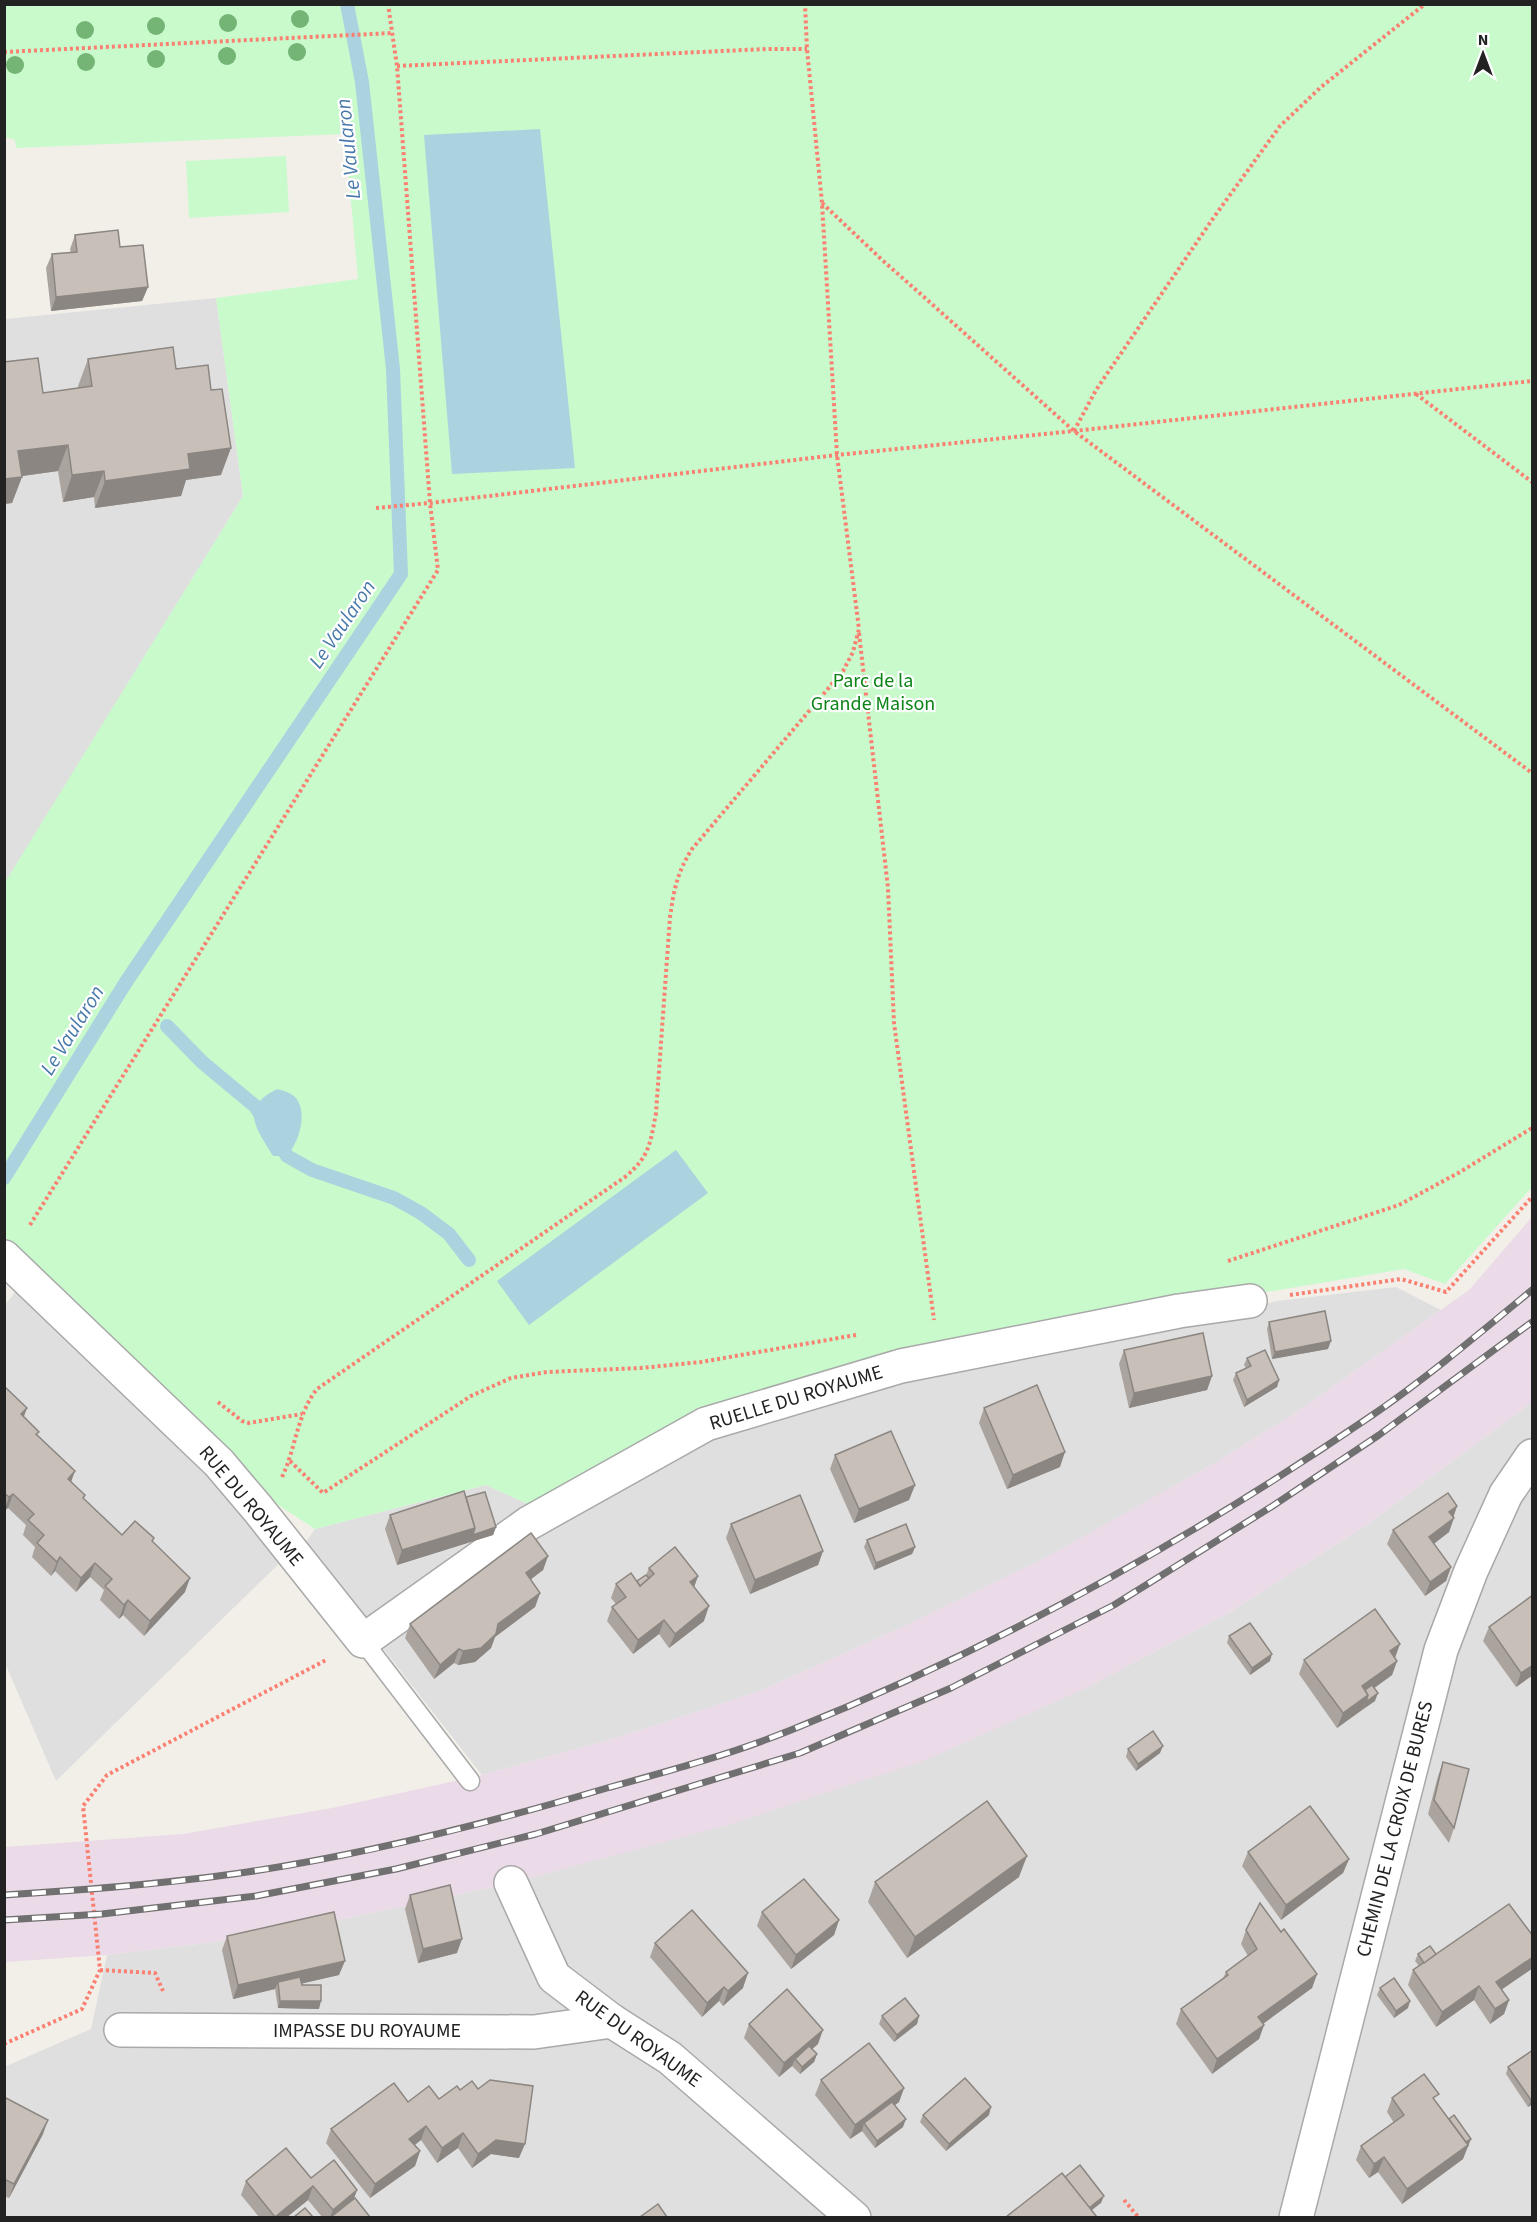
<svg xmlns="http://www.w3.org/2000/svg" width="1537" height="2222" viewBox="0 0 1537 2222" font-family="'Source Sans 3',sans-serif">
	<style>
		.residential { fill: #e0dfdf }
		.industrial { fill: #ebdbe8 }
		.park { fill: #c8facc }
		.water { fill: #aad3df }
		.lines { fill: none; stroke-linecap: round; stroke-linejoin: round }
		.stream { stroke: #aad3df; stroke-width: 14 }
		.lane-casing { stroke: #a9a9a9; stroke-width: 21 }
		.street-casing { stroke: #a9a9a9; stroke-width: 36 }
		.path { stroke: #fa8072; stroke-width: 4; stroke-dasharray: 3 3; stroke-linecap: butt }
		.lane { stroke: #fff; stroke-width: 18 }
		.street { stroke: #fff; stroke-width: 33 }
		.rail-casing { stroke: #707070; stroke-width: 7 }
		.rail { stroke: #fff; stroke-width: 4.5; stroke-dasharray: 14; stroke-linecap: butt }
		.tree { fill: #74b475 }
		.wall { fill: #aba49e }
		.shaded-wall { fill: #8b8681 }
		.building { fill: #c7bfb8; stroke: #8b8681; stroke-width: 1.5 }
		.labels { text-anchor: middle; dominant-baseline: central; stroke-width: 4.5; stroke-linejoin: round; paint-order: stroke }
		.park-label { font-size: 20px; fill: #0c8416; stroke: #fff }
		.street-label { font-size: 20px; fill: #222; stroke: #fff }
		.water-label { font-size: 21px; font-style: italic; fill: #4a7aab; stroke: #fff }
	</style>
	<rect width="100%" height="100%" fill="#f2efe9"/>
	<g class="residential">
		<path d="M216,298L243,496L5,884V319Z"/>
		<path d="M26,1279L291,1552L56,1781L5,1663L4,1306Z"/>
		<path d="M1396,1287L1441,1310L1294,1414L1213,1464L1044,1559L896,1630L760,1691L619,1737L482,1775L303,1546L315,1529L486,1485L528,1504L550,1522L717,1435L912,1377L1189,1322L1277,1301Z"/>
		<path d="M1532,1402V2217H5L4,2067L91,2029L107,1955L214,1942L353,1917L511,1883L1086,1688L1230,1612L1368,1524Z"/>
	</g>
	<path class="industrial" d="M1532,1217V1402L1368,1524L1230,1612L1086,1688L926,1760L732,1824L511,1883L353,1917L214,1942L107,1955L5,1962V1847L183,1834L332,1808L482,1775L619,1737L760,1691L896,1630L1043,1559L1213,1464L1294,1414L1469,1290Z"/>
	<g class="park">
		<path d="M5,5H1532V1187L1445,1284L1404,1269L1147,1312L707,1408L528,1504L486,1485L315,1529L263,1495L5,1237L4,884L243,496L216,298L358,279L345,134L16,148L15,140L5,137Z"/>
		<path d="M286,156L289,212L189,218L186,161Z"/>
	</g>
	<g class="water">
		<path d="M540,129L575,468L452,474L424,135Z"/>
		<path d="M277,1089C284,1091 294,1093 298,1101C307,1117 298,1143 287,1156H273C256,1128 239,1108 277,1089Z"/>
		<path d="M676,1150L708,1193L529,1325L497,1281Z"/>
	</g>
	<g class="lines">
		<g class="stream">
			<path d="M167,1026L202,1062L255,1106L264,1120"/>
			<path d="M278,1141L287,1156L312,1170L394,1198L421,1213L449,1234L469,1260"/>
			<path d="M4,1178L126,982L401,574L393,369L362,82L347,4"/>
		</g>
		<defs>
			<path id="lane" d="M363,1641L470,1781"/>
			<g id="street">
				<path d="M4,1257L219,1463L258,1509L363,1641L529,1523L706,1424L901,1366L1179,1311L1250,1301"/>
				<path d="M511,1883L554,1977L612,2021L670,2058L854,2218"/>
				<path d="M121,2030L534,2032L612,2021"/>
				<path d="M1296,2218L1441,1650L1471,1571L1506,1494L1532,1456"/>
			</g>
		</defs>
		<use href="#lane" class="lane-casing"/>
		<use href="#street" class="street-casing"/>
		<g class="path">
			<path d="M4,52L392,33"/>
			<path d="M397,66L766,49H807"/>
			<path d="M822,203L879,257L1074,431L1532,773"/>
			<path d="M1416,394L1532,482"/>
			<path d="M1074,431L1096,390L1214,217L1280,126L1321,87L1425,4"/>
			<path d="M376,508L430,503L837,455L1074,431L1532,381"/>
			<path d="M859,633L888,888L894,1023L934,1320"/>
			<path d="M30,1225L438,570L430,503L397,66L388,4"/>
			<path d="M1228,1261L1399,1205L1460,1172L1532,1128"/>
			<path d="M1290,1295L1401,1279L1446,1292L1532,1197"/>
			<path d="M218,1402L242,1421L249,1423L302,1414"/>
			<path d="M290,1461L323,1493L471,1396L511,1378L547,1372L641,1368L701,1362L856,1335"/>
			<path d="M282,1477C296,1448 297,1414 317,1389L625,1177C650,1156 650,1144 656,1113L670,917C674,889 677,873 692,849L843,671L853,652L859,629L837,455L822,203L807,49L805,4"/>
			<path d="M100,1970L155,1973L163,1991"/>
			<path d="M4,2044L82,2009L100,1970L83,1806L107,1775L328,1659"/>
			<path d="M1124,2200L1139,2218"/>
		</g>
		<use href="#lane" class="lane"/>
		<use href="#street" class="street"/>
		<defs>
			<g id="rail">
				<path d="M4,1895C85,1890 167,1884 247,1872C369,1854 489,1823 607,1788C669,1771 732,1754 791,1730C997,1648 1191,1539 1374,1414C1429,1376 1481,1332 1532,1290"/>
				<path d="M4,1920L102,1914L256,1896L396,1869L536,1834L800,1753L951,1688L1114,1605L1271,1507L1379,1435L1532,1322"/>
			</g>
		</defs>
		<use href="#rail" class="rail-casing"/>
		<use href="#rail" class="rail"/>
	</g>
	<g class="tree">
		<circle cx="300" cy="19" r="9"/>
		<circle cx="228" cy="23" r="9"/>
		<circle cx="156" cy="26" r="9"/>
		<circle cx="85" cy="30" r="9"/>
		<circle cx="297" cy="52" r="9"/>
		<circle cx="227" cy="56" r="9"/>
		<circle cx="156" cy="59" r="9"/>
		<circle cx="86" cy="62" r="9"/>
		<circle cx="15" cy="65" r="9"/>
	</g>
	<g class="wall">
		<path d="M75,235L120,247L148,287L142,301L51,311L46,268L52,254L71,253L70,249Z"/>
		<path d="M88,359L176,369L221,475L186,480L181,496L95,508L94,497L63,502L58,471L22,476L12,503L4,504V362L43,393L78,388V386Z"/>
		<path d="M1269,1322L1328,1349L1272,1359L1267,1329Z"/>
		<path d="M1124,1350L1212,1376L1207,1390L1129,1408L1119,1364Z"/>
		<path d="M1247,1358L1279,1380L1277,1387L1244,1407L1233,1380L1236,1373L1246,1368L1244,1365Z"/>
		<path d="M4,1386L24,1417L39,1432L37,1435L84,1499L122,1535L154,1538L152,1542L185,1592L144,1636L123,1615L119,1619L100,1600L104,1590L90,1577L76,1592L55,1571L51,1576L32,1557L35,1547L23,1535L26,1525L8,1508L4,1511Z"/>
		<path d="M984,1408L1060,1467L1007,1489L979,1423Z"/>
		<path d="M835,1455L915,1485L909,1500L854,1523L830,1469Z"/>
		<path d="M466,1497L496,1527L493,1535L397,1565L385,1529L390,1515Z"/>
		<path d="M1457,1506L1449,1532L1434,1544L1451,1567L1446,1581L1425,1596L1387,1544L1393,1530Z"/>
		<path d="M731,1524L823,1551L818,1565L750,1594L726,1538Z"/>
		<path d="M867,1540L915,1547L912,1554L874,1570L864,1547Z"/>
		<path d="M548,1556L543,1570L531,1579L540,1593L535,1607L495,1637L491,1648L475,1662L458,1665L454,1663L434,1679L405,1638L410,1624Z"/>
		<path d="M649,1568L698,1576L694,1587L704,1621L669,1648L659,1634L633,1654L607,1621L612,1607L616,1604L611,1598L616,1584L637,1581L646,1575Z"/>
		<path d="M1533,1595V1675L1516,1687L1483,1641L1489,1627Z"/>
		<path d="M1229,1636L1270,1661L1250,1675L1227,1643Z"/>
		<path d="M1395,1658L1397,1661L1392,1675L1374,1688L1375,1701L1337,1728L1299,1674L1304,1660Z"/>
		<path d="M1128,1749L1160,1753L1136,1771L1126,1757Z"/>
		<path d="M1443,1762L1454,1828L1449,1843L1428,1814L1438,1776Z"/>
		<path d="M1248,1852L1349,1859L1343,1873L1281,1920L1242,1866Z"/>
		<path d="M1019,1877L907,1958L868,1902L875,1882Z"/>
		<path d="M410,1895L457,1953L418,1963L405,1909Z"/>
		<path d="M762,1912L839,1920L834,1935L791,1969L757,1926Z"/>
		<path d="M1246,1930L1281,1932L1317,1974L1312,1988L1263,2024L1264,2025L1259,2039L1212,2074L1176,2024L1181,2009L1223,1978L1226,1972L1248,1956L1241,1944Z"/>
		<path d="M227,1936L339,1975L302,1983L319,2009L278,2008L275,1989L233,1999L222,1950Z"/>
		<path d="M1533,1936V1968L1502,1989L1509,2000L1504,2014L1490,2024L1474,2000L1436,2027L1408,1985L1413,1970L1419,1966L1415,1961L1418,1954H1436Z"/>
		<path d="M655,1943L743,1988L723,2006L719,2001L702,2017L650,1957Z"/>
		<path d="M1380,1988L1408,2008L1394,2018L1377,1995Z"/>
		<path d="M882,2016H919L917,2024L894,2042L879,2024Z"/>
		<path d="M749,2024L818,2044L812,2049L817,2054L814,2062L800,2074L792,2066L779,2077L744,2038Z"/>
		<path d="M1533,2050V2104L1528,2107L1506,2074L1508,2067Z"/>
		<path d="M821,2080L904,2088L899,2102L894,2105L903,2127L875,2148L862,2131L850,2139L815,2095Z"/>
		<path d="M460,2090L519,2158L491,2154L472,2168L458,2148L437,2163L421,2140L415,2145L420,2151L415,2166L370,2198L326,2143L331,2129L408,2102L439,2099Z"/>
		<path d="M4,2097L43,2134L9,2198L4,2196Z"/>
		<path d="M1392,2098L1436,2101L1469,2146L1467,2147L1463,2159L1402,2204L1378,2172L1369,2178L1356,2160L1361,2146L1394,2123L1387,2112Z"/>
		<path d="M923,2115H989L946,2151L920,2122Z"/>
		<path d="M311,2178L357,2190L354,2198L370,2217H322L308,2200L287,2217H259L241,2195L246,2181Z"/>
	</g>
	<g class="shaded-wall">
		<path d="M148,287L142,301L51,311L56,297Z"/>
		<path d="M68,445L58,471L8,478L18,451Z"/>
		<path d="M231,448L221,475L186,480L181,496L95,508L105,481L188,454Z"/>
		<path d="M104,471L94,497L63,502L72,475Z"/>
		<path d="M22,477L12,503L4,504V479Z"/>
		<path d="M1331,1341L1328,1349L1272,1359L1275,1352Z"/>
		<path d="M1212,1376L1207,1390L1129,1408L1134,1393Z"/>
		<path d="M1279,1380L1277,1387L1244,1407L1247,1400Z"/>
		<path d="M27,1408L22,1422L21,1414Z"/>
		<path d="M1065,1452L1060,1467L1007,1489L1013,1475Z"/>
		<path d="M75,1471L70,1485L68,1479Z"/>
		<path d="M915,1485L909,1500L854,1523L859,1509Z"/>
		<path d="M13,1494L8,1508L4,1511L9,1497Z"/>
		<path d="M1457,1506L1452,1520L1454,1518L1449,1532L1424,1551L1429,1537L1449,1512Z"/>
		<path d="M496,1527L493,1535L397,1565L402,1550L475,1528Z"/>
		<path d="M915,1547L912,1554L874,1570L876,1563Z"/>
		<path d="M823,1551L818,1565L750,1594L755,1580Z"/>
		<path d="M548,1556L543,1570L521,1587L526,1573Z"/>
		<path d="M60,1557L55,1571L51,1576L57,1562Z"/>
		<path d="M95,1563L90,1577L76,1592L81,1578Z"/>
		<path d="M1451,1567L1446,1581L1425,1596L1430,1582Z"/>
		<path d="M698,1576L693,1590L690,1582Z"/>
		<path d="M190,1578L185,1592L144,1636L150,1621Z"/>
		<path d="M540,1593L535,1607L495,1637L491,1648L475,1662L458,1665L463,1651Z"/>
		<path d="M128,1600L123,1615L119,1619L124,1605Z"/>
		<path d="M709,1606L704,1621L669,1648L675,1634Z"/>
		<path d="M664,1620L659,1634L633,1654L638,1640Z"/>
		<path d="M1400,1644L1395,1658L1390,1651Z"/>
		<path d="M459,1649L454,1663L434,1679L440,1665Z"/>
		<path d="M1272,1654L1270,1661L1250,1675L1252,1668Z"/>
		<path d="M1397,1661L1392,1675L1362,1697V1686Z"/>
		<path d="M1533,1665V1675L1516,1687L1521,1673Z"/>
		<path d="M1378,1693L1375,1701L1363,1709L1366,1702Z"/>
		<path d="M1368,1695L1363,1709L1337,1728L1343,1713Z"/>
		<path d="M1163,1746L1160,1753L1136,1771L1138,1764Z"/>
		<path d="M1027,1856L1019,1877L907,1958L915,1937Z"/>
		<path d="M1349,1859L1343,1873L1281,1920L1286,1905Z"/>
		<path d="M839,1920L834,1935L791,1969L796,1955Z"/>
		<path d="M462,1939L457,1953L418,1963L423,1949Z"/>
		<path d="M1533,1957V1968L1491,1997L1496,1982Z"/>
		<path d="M345,1961L339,1975L279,1989L278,1982L275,1989L233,1999L238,1985Z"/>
		<path d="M748,1973L743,1988L723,2006L728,1991Z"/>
		<path d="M1317,1974L1312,1988L1253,2031L1258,2017Z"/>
		<path d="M1479,1986L1474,2000L1436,2027L1442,2012Z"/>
		<path d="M724,1987L719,2001L702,2017L707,2003Z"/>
		<path d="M1509,2000L1504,2014L1490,2024L1495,2009Z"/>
		<path d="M280,2001H321L319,2009L278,2008Z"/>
		<path d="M1410,2001L1408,2008L1394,2018L1396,2011Z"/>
		<path d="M919,2016L917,2024L894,2042L897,2035Z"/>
		<path d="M1264,2025L1259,2039L1212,2074L1217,2059Z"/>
		<path d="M823,2030L818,2044L797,2062L795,2059L792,2066L779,2077L784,2063Z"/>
		<path d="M817,2054L814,2062L800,2074L802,2067Z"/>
		<path d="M904,2088L899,2102L867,2127L864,2123L862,2131L850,2139L855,2125Z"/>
		<path d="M1533,2099V2104L1528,2107L1531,2100Z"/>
		<path d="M991,2107L989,2115L946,2151L949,2144Z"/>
		<path d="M906,2119L903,2127L875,2148L877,2141Z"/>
		<path d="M48,2120L43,2134L9,2198L14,2184Z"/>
		<path d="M426,2126L421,2140L404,2153L409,2139Z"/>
		<path d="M463,2133L458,2148L437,2163L442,2148Z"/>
		<path d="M1471,2139L1463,2159L1402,2204L1407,2189Z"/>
		<path d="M496,2140L525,2144L519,2158L491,2154L472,2168L478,2154Z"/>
		<path d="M420,2151L415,2166L370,2198L375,2184Z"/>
		<path d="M1384,2157L1378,2172L1369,2178L1374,2164Z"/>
		<path d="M313,2186L308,2200L287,2217H275Z"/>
		<path d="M357,2190L352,2204L336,2217H330L333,2210Z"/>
		<path d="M1104,2196L1101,2203L1083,2217L1084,2211Z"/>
	</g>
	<g class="building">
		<path d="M118,230L120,247L143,245L148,287L56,297L52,254L77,252L75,235Z"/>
		<path d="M173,347L176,369L208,365L211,390L222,389L231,448L188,454L190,469L105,481L104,471L72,475L68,445L18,451L22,477L4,479V362L38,358L43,393L92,386L88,359Z"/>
		<path d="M1325,1311L1331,1341L1275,1352L1269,1322Z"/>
		<path d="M1203,1333L1212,1376L1134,1393L1124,1350Z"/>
		<path d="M1265,1350L1279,1380L1247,1400L1236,1373L1251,1366L1247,1358Z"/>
		<path d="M1037,1385L1065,1452L1013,1475L984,1408Z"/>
		<path d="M4,1386L27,1408L21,1414L39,1432L36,1434L75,1471L68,1479L85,1495L83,1498L122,1535L135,1521L154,1538L152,1541L190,1578L150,1621L128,1600L124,1605L105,1586L112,1579L95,1563L81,1578L60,1557L57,1562L37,1543L44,1535L28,1520L34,1514L13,1494L9,1497L4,1493Z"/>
		<path d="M891,1431L915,1485L859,1509L835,1455Z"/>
		<path d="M464,1491L475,1528L402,1550L390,1515Z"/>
		<path d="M485,1492L496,1527L473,1535L475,1528L466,1497Z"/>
		<path d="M1448,1493L1457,1506L1449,1512L1454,1518L1429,1537L1451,1567L1430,1582L1393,1530Z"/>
		<path d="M800,1495L823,1551L755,1580L731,1524Z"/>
		<path d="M906,1524L915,1547L876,1563L867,1540Z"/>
		<path d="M531,1533L548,1556L526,1573L540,1593L498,1624L496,1634L481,1648L463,1651L459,1649L440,1665L410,1624Z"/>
		<path d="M675,1547L698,1576L690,1582L709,1606L675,1634L664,1620L638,1640L612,1607L626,1597L616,1584L631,1573L640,1586L654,1574L649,1568Z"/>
		<path d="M646,1575L649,1578L640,1586L637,1581Z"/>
		<path d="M1533,1595V1665L1521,1673L1489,1627Z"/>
		<path d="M1375,1609L1400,1644L1390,1651L1397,1661L1362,1686L1368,1695L1343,1713L1304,1660Z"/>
		<path d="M1250,1623L1272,1654L1252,1668L1229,1636Z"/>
		<path d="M1372,1685L1378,1693L1366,1702L1368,1695L1365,1690Z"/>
		<path d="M1153,1731L1163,1746L1138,1764L1128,1749Z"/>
		<path d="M1443,1762L1469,1769L1454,1828L1434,1800Z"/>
		<path d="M987,1801L1027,1856L915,1937L875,1882Z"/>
		<path d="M1310,1806L1349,1859L1286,1905L1248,1852Z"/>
		<path d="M804,1879L839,1920L796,1955L762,1912Z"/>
		<path d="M450,1885L462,1939L423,1949L410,1895Z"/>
		<path d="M1260,1903L1281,1932L1284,1929L1317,1974L1258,2017L1264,2025L1217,2059L1181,2009L1228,1975L1226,1972L1257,1949L1246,1930Z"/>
		<path d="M1509,1904L1533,1936V1957L1496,1982L1509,2000L1495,2009L1479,1986L1442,2012L1413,1970Z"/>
		<path d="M692,1910L748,1973L728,1991L724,1987L707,2003L655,1943Z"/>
		<path d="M334,1912L345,1961L238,1985L227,1936Z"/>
		<path d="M1430,1946L1436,1954L1424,1963L1418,1954Z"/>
		<path d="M300,1977L302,1985H321V2001H280L278,1982Z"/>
		<path d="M1394,1978L1410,2001L1396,2011L1380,1988Z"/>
		<path d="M787,1989L823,2030L784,2063L749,2024Z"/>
		<path d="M905,1998L919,2016L897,2035L882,2016Z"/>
		<path d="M869,2043L904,2088L855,2125L821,2080Z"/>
		<path d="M809,2046L817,2054L802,2067L795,2059Z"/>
		<path d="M1533,2050V2099L1531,2100L1508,2067Z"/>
		<path d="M1424,2074L1439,2094L1433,2098L1468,2145L1407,2189L1384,2157L1374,2164L1361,2146L1404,2115L1392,2098Z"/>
		<path d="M965,2078L991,2107L949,2144L923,2115Z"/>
		<path d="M490,2080L533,2086L525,2144L496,2140L478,2154L463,2133L442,2148L426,2126L409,2139L420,2151L375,2184L331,2129L394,2083L408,2102L429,2086L439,2099L457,2086L460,2090L472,2081L478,2089Z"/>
		<path d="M4,2097L48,2120L14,2184L4,2179Z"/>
		<path d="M892,2102L906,2119L877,2141L864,2123Z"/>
		<path d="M1454,2115L1471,2139L1466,2142L1449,2119Z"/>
		<path d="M286,2148L311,2178L334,2160L357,2190L333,2210L313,2186L275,2217L246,2181Z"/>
		<path d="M1080,2165L1104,2196L1089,2208L1065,2177Z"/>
		<path d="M1062,2173L1097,2217H1006Z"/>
		<path d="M355,2198L370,2217H331Z"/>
		<path d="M658,2204L667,2217H640Z"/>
		<path d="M305,2208L313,2217H294Z"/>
	</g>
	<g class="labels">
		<g class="park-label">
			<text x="873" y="681">Parc de la<tspan x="873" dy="23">Grande Maison</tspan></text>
		</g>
		<g class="street-label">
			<text transform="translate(796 1398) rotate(-17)">RUELLE DU ROYAUME</text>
			<text transform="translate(251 1506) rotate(50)">RUE DU ROYAUME</text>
			<text transform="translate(1395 1829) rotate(-76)">CHEMIN DE LA CROIX DE BURES</text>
			<text x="367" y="2031">IMPASSE DU ROYAUME</text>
			<text transform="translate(638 2039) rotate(36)">RUE DU ROYAUME</text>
		</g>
		<g class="water-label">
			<text transform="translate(348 149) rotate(-96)">Le Vaularon</text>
			<text transform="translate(342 624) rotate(-56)">Le Vaularon</text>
			<text transform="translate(72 1030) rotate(-58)">Le Vaularon</text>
		</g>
	</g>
	<rect width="1537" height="2222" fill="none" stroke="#222222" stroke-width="12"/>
	<g transform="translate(1483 54)" stroke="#ffffff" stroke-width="4.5" paint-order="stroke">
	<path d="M0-4.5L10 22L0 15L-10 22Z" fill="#222222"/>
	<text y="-9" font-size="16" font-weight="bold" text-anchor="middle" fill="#222222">N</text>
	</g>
</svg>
